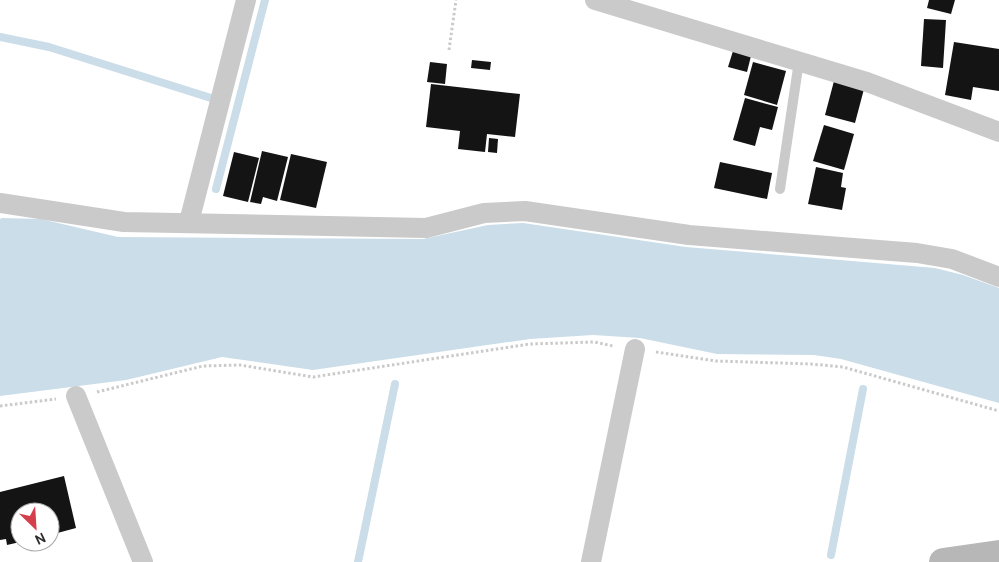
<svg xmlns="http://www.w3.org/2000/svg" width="999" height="562" viewBox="0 0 999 562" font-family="Cabin,sans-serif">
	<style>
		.water { fill: #cadde8 }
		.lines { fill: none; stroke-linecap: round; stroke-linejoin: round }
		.stream { stroke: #cadde8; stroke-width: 8 }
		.building { fill: #141414 }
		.path { stroke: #cacaca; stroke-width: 3; stroke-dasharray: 2.5 2.5; stroke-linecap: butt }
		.lane { stroke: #cacaca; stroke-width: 10 }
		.street { stroke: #cacaca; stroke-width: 20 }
		.secondary { stroke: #b7b7b7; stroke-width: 28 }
	</style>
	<rect width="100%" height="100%" fill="#fff"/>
	<path class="water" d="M2,218L41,219L118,237L423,239L488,225L523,223L686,247L935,268L963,275L999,288V403L841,359L814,355L717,354L640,338L593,335L530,339L313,370L222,357L126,380L0,396V219Z"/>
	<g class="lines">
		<g class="stream">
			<path d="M0,37L49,47L211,98"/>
			<path d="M216,189L265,0"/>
			<path d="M831,555L863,389"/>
			<path d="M358,562L395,384"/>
		</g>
	</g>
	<g class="building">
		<path d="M929,0H955L951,14L927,8Z"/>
		<path d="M924,19L946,20L943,68L921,66Z"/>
		<path d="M954,42L999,49V91L973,87L971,100L945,95Z"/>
		<path d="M733,51L751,56L747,72L728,67Z"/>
		<path d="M472,60L491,62L490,70L471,68Z"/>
		<path d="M430,62L447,64L445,84L427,82Z"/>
		<path d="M753,62L786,71L777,105L744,95Z"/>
		<path d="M834,81L864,89L855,123L825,115Z"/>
		<path d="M431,84L520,94L515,137L487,134L485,152L458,149L460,131L426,127Z"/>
		<path d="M745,98L778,107L772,130L760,127L755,146L733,140Z"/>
		<path d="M824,125L854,134L844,170L813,161Z"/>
		<path d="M489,138L498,139L497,153L488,152Z"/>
		<path d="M262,151L288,157L277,201L263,197L261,204L250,202Z"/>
		<path d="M234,152L259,158L248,202L223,196Z"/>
		<path d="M291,154L327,162L316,208L280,200Z"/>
		<path d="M720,162L772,173L767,199L714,188Z"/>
		<path d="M816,167L843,173L841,187L846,188L842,210L808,204Z"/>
		<path d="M64,476L76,528L50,535V512H20V542L7,545L6,539L0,540V492Z"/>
	</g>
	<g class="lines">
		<g class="path">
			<path d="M449,50L456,0"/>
			<path d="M656,352L716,361L811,364L843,367L999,411"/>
			<path d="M97,392L203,366L240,365L313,377L530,344L594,342L613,346"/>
			<path d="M0,406L56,399"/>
		</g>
		<path class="lane" d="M780,189L799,61"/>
		<g class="street">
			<path d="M595,0L867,82L999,132"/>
			<path d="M0,203L124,222L426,228L484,213L525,211L689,235L917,253L952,259L999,277"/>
			<path d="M189,222L246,0"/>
			<path d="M76,396L143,562"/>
			<path d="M591,562L635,349"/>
		</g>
		<path class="secondary" d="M943,562L999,554"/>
	</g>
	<g transform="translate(35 527) rotate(155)"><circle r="24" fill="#ffffff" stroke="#ababab"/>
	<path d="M0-4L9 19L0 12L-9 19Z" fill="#d53f4c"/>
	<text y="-8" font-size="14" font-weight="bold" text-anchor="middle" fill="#2d2d2d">N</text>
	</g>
</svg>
